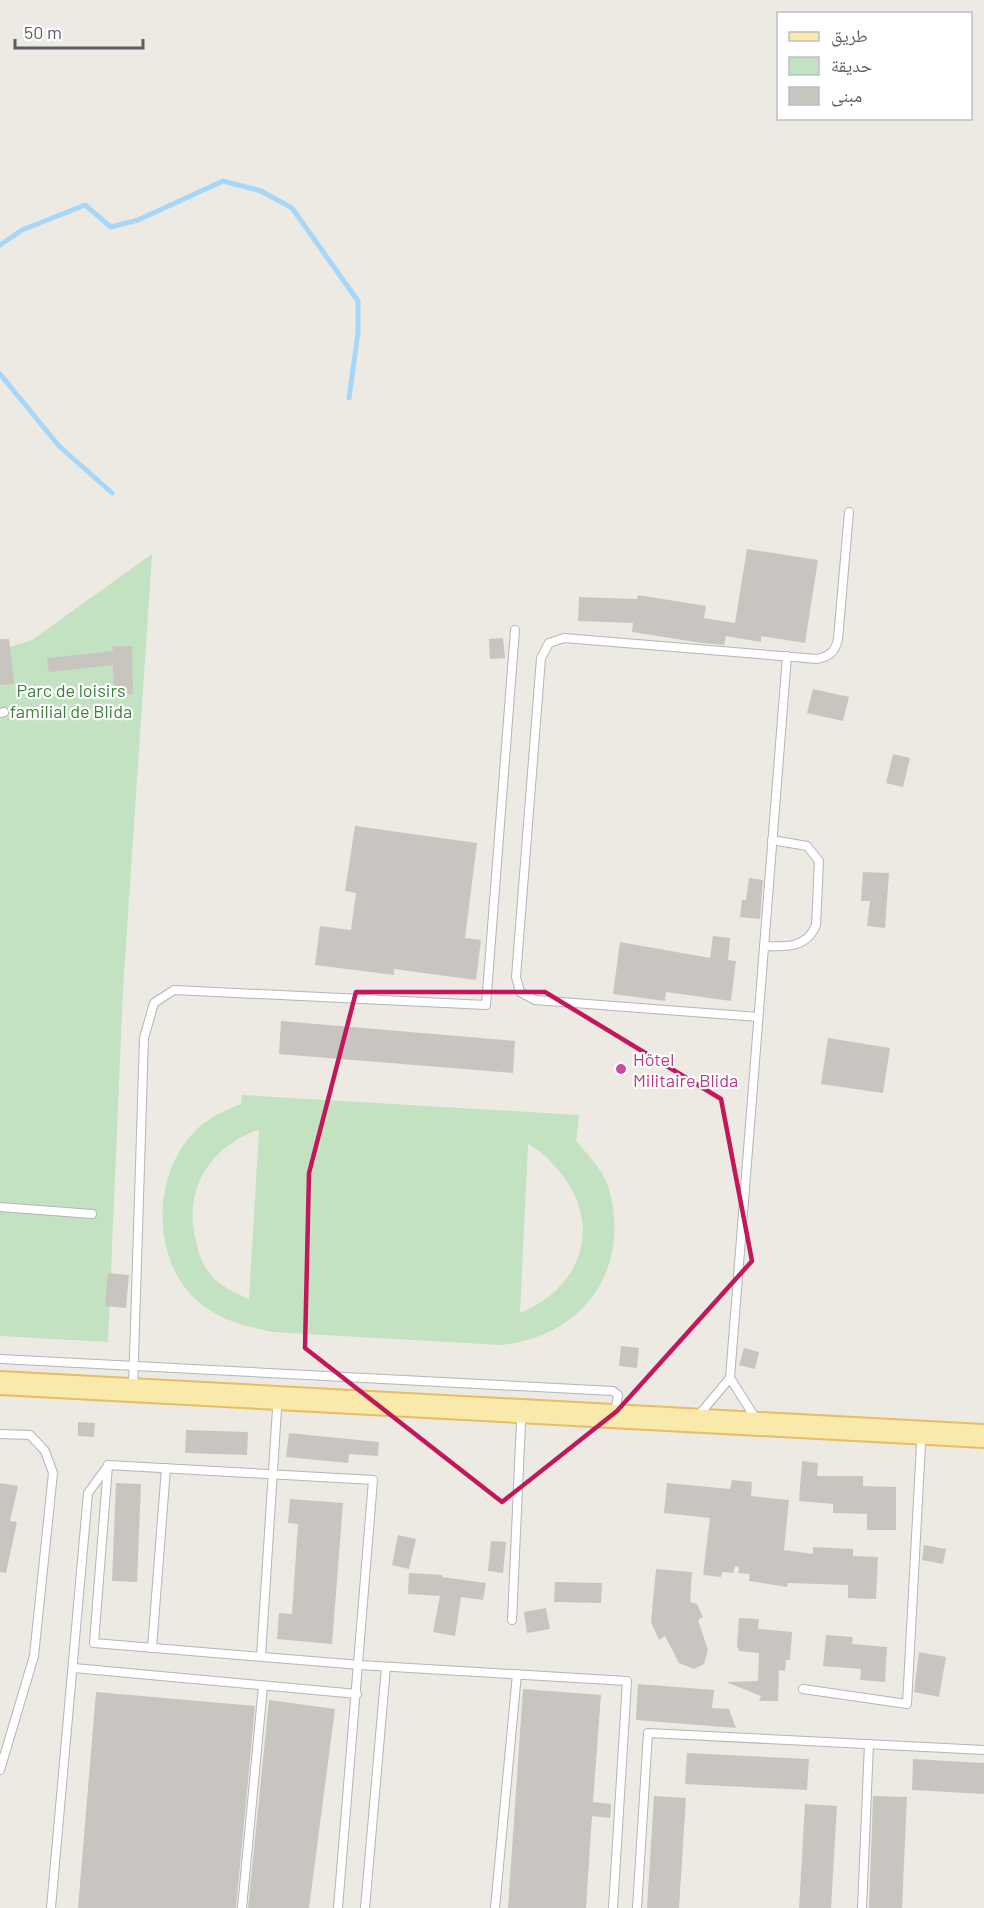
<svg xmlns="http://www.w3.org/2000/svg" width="984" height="1908" viewBox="0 0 984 1908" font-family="Barlow,'Noto Naskh Arabic',sans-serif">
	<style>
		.green { fill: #c2e2c1; fill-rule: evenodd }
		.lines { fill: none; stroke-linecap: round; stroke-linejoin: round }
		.stream { stroke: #a7d7f8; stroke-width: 5 }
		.building { fill: #c8c5c0 }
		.service-casing { stroke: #b3b5b9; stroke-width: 10 }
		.primary-casing { stroke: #e6bd62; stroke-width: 26 }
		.service { stroke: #fff; stroke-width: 8 }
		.primary { stroke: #f9eaac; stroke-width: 22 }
		.marked { fill: none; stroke: #c2185b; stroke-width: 4.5; stroke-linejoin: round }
		.hotel-dot { fill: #d1479c; stroke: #fff; stroke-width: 2 }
		.labels { text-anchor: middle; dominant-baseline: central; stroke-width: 4.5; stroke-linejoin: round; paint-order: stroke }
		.park-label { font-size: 18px; fill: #3b813c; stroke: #fff }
		.hotel-label { font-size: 18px; fill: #b23c85; stroke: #fff; text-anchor: start }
	</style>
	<rect width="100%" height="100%" fill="#edeae3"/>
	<g class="green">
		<path d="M152,554L123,989L108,1342L0,1336V650L32,640Z"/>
		<path d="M242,1095L579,1115L576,1141C588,1155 602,1169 608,1186C633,1267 584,1337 501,1345L272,1332C250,1327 230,1323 211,1311C150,1274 148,1176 197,1129C209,1117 226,1110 241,1104ZM258,1130H259L249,1299C234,1292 218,1286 208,1271C200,1261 198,1249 195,1237C184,1188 211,1146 258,1130ZM528,1144C541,1151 550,1160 559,1171C604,1224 582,1288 520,1313Z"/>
	</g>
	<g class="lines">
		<g class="stream">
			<path d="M0,245L22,230L85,205L111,227L138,220L223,181L261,191L292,208L358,301V333L349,398"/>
			<path d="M0,374L59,446L112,493"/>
		</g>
	</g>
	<g class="building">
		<path d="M747,549L818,560L805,643L761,636V642L726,636L724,645L702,643L632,632L633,623L578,621L579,597L637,599L638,595L706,606L704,618L735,623Z"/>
		<path d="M503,638L505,658L490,659L489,639Z"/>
		<path d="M0,639H9L14,684L0,685Z"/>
		<path d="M112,646H132L133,694H114L113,665L49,672L47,658L113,651Z"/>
		<path d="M813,689L849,697L843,721L807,713Z"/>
		<path d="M893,754L910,758L903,787L886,783Z"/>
		<path d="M355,826L477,843L465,938L481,940L476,980L394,969V975L315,965L320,926L351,930L356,893L345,891Z"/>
		<path d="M863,872L889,873L885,928L867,926L870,901H861Z"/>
		<path d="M749,878L763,880L760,919L740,917L742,900H746Z"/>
		<path d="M713,936L730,938L728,960L736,961L731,1001L666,992L665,1001L613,994L620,942L710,958Z"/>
		<path d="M281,1021L515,1041L513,1073L279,1054Z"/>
		<path d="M828,1038L890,1048L883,1093L821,1084Z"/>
		<path d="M108,1273L129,1275L126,1308L105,1306Z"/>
		<path d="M621,1346L639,1348L637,1368L619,1366Z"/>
		<path d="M744,1348L759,1352L755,1369L739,1365Z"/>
		<path d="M78,1422L95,1423L94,1437L78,1436Z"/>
		<path d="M186,1430L248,1432L247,1455L185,1453Z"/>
		<path d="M289,1433L379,1442L378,1456L349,1454L348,1463L286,1457Z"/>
		<path d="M802,1461L818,1463L817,1476H863V1486L896,1487V1530H867V1514L833,1513V1504L799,1501Z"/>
		<path d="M732,1480L752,1482L751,1496L789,1500L784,1550L813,1554V1547L853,1549V1556L878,1557L876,1599L848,1598V1585L788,1583L787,1587L749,1581L750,1574L738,1573L739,1567L735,1566L733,1573L722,1572L721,1577L703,1575L710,1518L664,1513L667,1483L730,1489Z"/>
		<path d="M0,1483L18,1486L10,1521L17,1522L6,1573L0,1572Z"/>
		<path d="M116,1483L141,1484L137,1582L112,1581Z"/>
		<path d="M290,1499L343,1503L332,1644L277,1639L279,1613L292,1614L298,1524L288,1523Z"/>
		<path d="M398,1535L416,1539L409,1569L392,1565Z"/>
		<path d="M491,1541L506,1542L503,1573L488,1571Z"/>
		<path d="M924,1545L946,1549L943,1564L922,1560Z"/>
		<path d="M656,1569L692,1572L690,1602L697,1604L703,1617L698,1620L708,1650L704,1664L694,1669L679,1663L665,1636L659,1640L651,1622Z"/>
		<path d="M409,1573L442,1575V1577L486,1583L483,1600L461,1597L455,1636L433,1632L440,1596L408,1594Z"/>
		<path d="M555,1582L602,1583L601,1603L554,1602Z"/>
		<path d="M546,1608L550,1629L527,1633L524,1612Z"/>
		<path d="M739,1618L759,1619L758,1629L792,1632L790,1660H786L785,1671L779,1670L778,1701H759L761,1696L726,1682L758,1681L759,1653L739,1651L737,1646Z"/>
		<path d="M826,1635L853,1637L852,1644L887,1647L885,1682L860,1680L861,1669L823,1666Z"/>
		<path d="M919,1652L946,1657L939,1697L914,1692Z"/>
		<path d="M638,1684L714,1690L712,1708L729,1709L736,1728L636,1720Z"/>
		<path d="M523,1689L601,1695L593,1802L611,1804L610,1818L592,1816L586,1908H508Z"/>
		<path d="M96,1692L255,1706L236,1908H78Z"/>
		<path d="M269,1700L335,1709L309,1908H248Z"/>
		<path d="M687,1753L809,1759L807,1790L685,1784Z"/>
		<path d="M913,1759L984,1763V1794L912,1790Z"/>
		<path d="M654,1796L686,1798L679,1908H647Z"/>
		<path d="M873,1796L907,1797L902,1908H869Z"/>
		<path d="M805,1804L837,1806L831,1908H799Z"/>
	</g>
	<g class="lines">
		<defs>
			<g id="service">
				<path d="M0,713L4,712"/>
				<path d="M764,946C786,947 807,948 816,925L819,861L807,846L772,840"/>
				<path d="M758,1017L535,1000L520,992L516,977L541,658L549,643L564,638L817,659C830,656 835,652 838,639L849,512"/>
				<path d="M0,1207L92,1214"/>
				<path d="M0,1359L613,1391L618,1395L615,1414"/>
				<path d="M133,1389L144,1038L154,1003L174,990L486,1005L515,630"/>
				<path d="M698,1416L730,1378"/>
				<path d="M756,1419L730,1378L787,656"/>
				<path d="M0,1434L30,1435L45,1451L53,1473L34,1656L0,1770"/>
				<path d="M108,1465L94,1643L360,1665L627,1681L613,1908"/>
				<path d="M108,1465L373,1480L338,1908"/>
				<path d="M512,1620L521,1422"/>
				<path d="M152,1648L166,1468"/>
				<path d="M261,1656L277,1409"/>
				<path d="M74,1668L357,1694"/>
				<path d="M803,1689L907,1704L921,1444"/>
				<path d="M51,1908L88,1493L107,1467"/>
				<path d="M242,1908L263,1686"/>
				<path d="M365,1908L386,1667"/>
				<path d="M495,1908L517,1674"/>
				<path d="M637,1908L648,1733L984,1750"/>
				<path d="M862,1908L869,1744"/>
			</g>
			<path id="primary" d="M0,1383L984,1436"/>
		</defs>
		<use href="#service" class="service-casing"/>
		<use href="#primary" class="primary-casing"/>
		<use href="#service" class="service"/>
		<use href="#primary" class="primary"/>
	</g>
	<path class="marked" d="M356,992H545L721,1099L752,1261L617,1411L502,1502L305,1348L309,1173Z"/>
	<circle class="hotel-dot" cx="621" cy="1069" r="6"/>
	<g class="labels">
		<g class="park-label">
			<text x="71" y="690">Parc de loisirs<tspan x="71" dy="21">familial de Blida</tspan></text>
		</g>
		<g class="hotel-label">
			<text x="633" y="1059">Hôtel<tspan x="633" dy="21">Militaire Blida</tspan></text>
		</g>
	</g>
	<rect x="777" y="12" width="195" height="108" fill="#ffffff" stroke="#bdbfc0" stroke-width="1.5"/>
	<rect x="789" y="32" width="30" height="9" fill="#f9eaac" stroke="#bdbfc0" stroke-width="1.5"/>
	<text x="831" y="42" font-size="18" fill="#5b5e62">طريق</text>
	<rect x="789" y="57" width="30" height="18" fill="#c2e2c1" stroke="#bdbfc0" stroke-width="1.5"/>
	<text x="831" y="72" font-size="18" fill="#5b5e62">حديقة</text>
	<rect x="789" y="87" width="30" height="18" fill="#c8c5c0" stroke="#bdbfc0" stroke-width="1.5"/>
	<text x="831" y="102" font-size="18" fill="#5b5e62">مبنى</text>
	<path d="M15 39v9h128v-9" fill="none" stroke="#5b5e62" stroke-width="3"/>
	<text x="24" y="39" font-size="18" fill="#5b5e62" stroke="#ffffff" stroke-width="4.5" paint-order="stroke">50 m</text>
</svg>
